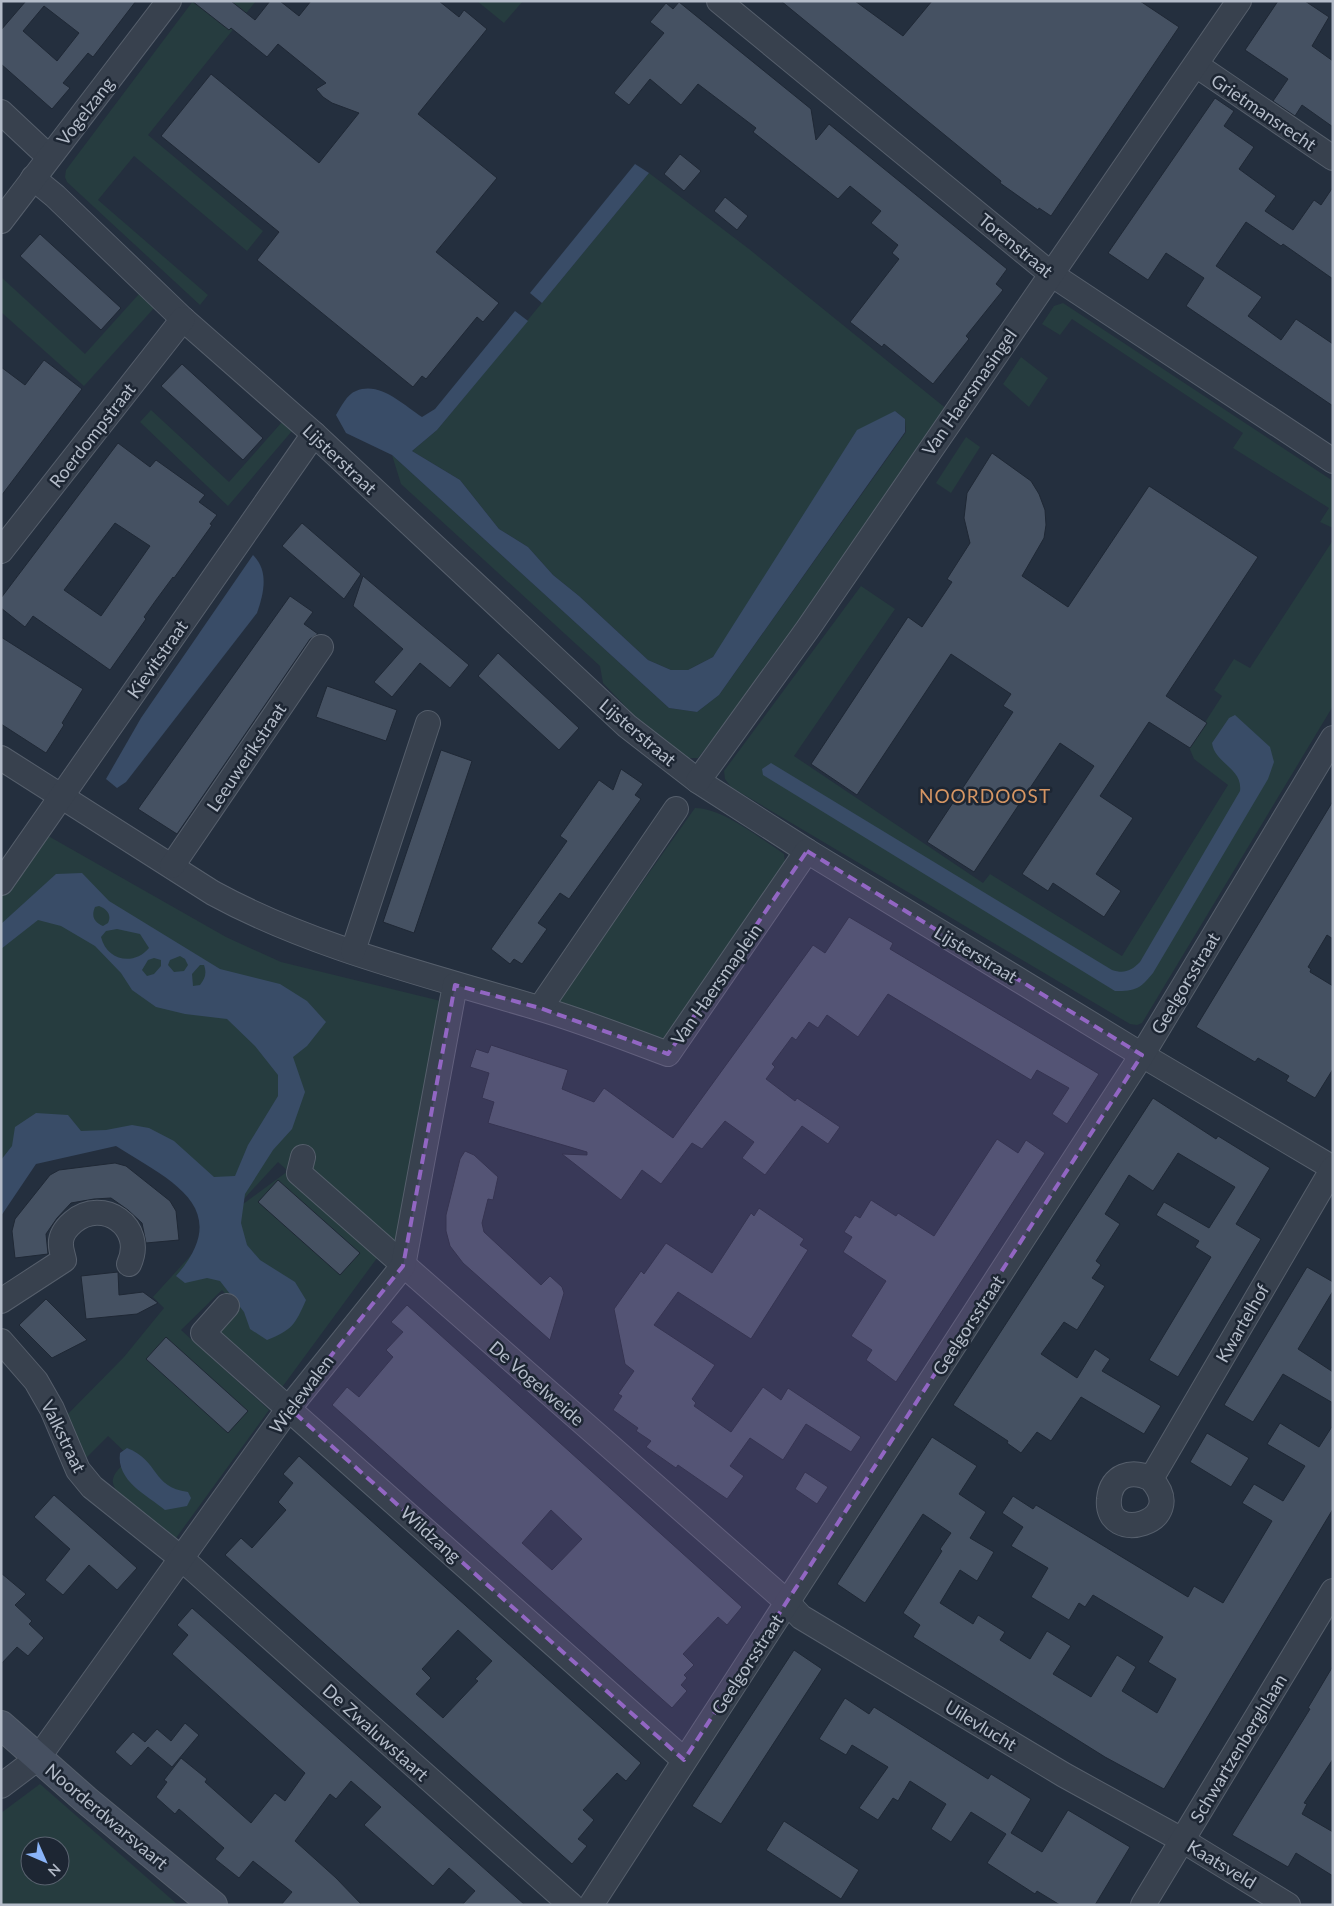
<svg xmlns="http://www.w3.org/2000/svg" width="1334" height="1906" viewBox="0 0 1334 1906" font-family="Lato,sans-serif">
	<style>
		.green { fill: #263c3f; fill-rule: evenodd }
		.water { fill: #394c67; fill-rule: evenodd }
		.building { fill: #455162; stroke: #1f2835; fill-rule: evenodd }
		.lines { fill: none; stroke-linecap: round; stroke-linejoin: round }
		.street-casing { stroke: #565f6c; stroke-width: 26 }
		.secondary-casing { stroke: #565f6c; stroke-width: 30 }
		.street { stroke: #38414e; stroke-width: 24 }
		.secondary { stroke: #465061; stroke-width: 28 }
		.marked { fill: #9266c3; fill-opacity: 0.2; stroke: #9266c3; stroke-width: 4; stroke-dasharray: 10 6; stroke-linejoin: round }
		.labels { text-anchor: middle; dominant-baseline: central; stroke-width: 5; stroke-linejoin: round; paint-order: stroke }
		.street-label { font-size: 18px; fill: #b4bcc9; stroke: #1d2633 }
		.neighbourhood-label { font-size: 19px; letter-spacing: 1px; fill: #d59563; stroke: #1d2633 }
	</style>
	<rect width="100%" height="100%" fill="#242f3e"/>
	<g class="green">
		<path d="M193,1H256L148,135L263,231L247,251L134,156L98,200L208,295L200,305L67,182L65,177L66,170Z"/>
		<path d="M477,1H523L504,23Z"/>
		<path d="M649,173L749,249L948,410L729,719L698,758H683L646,728L603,683L600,666L401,484L392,455L669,708L697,712L719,695L906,432L905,419L895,411L713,657L688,670H671L648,660L579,596L553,575L528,547L499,529L460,480L412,451L437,430Z"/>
		<path d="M1,277L85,354L139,294L154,308L84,386L1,312Z"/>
		<path d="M1063,303L1333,481V528L1320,522L1329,508L1233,448L1243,433L1072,319L1060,335L1042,324L1054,306Z"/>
		<path d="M1021,357L1048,378L1029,407L1003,384Z"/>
		<path d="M151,410L229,482L282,422L292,431L228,506L140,422Z"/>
		<path d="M966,437L980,447L951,493L936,483Z"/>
		<path d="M1333,540V706L1142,1023L1137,1025L1130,1024L731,787L725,779L724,771L861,586L895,609L794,756L983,883L990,874L1122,956L1228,785L1194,759L1189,747L1222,696L1214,690L1234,659L1250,668Z"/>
		<path d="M695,808C723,808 761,839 784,854L785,863L673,1030L665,1038L656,1037L556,1004Z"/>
		<path d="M43,833L226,937L281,962L449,1003L391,1263L380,1254L280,1390L220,1335V1330L237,1306L222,1290L181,1330L269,1410L176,1538H168C156,1527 109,1495 113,1479C115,1470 125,1464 130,1457L108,1436L87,1457L82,1459L65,1417L124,1357L164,1308L153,1297L221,1222L177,1178L116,1142L34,1158L1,1208V890ZM278,1162L288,1171L239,1207L241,1202Z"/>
		<path d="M40,1784L178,1905H1V1813ZM30,1846H60V1876H30Z"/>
	</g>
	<g class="water">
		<path d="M635,164L649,173L542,303L530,293Z"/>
		<path d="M515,311L528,321L437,430L412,451L460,480L499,529L528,547L553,575L579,596L648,660L671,670H688L713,657L857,430L895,411L905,419V432L719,695L697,712L669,708L392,455L346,433L336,415C341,407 347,394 356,391C380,381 403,405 422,417L435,409Z"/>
		<path d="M253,555C269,571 264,593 257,613L126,782L117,788L106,779L141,718Z"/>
		<path d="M1235,715L1270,747L1274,762L1268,779L1153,973C1140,989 1136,991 1115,991L763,775L762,769L771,763L1112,970C1124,974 1131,971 1140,962L1240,791C1243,768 1215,764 1212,743L1229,718Z"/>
		<path d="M82,873L109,901L220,969L280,984L307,1001L326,1022L307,1046L293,1057L305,1092L292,1129L273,1150L245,1194L241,1223L247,1245L260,1260L295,1282L306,1300C295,1325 292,1330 267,1340L250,1329L244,1312L220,1281L207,1278L185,1283L176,1276C236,1207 169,1180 116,1146L36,1164L1,1216V1160L12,1146L15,1127L36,1113L68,1115L81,1131L106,1130L132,1125L149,1128L174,1141L214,1177L235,1176L248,1145L278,1096V1075L255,1046L227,1019L185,1014L156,1007L132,990L121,973L95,946L61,926L38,920L1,949V924L56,874ZM99,906C107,909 112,915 108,923L103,926C94,922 91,916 95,907ZM117,929L140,934L149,948C134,966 107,961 101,937L106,931ZM180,956L185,959L188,965L184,971L174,972L168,965L170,960ZM154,958L161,960V966L154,974L147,976L142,970L148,960ZM200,965H204C207,974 205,978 200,985L193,986L192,974Z"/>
		<path d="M127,1448C160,1461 151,1487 188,1492L191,1498L187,1506L165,1510C147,1495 116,1481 120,1453Z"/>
	</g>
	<g class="building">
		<path d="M26,1H136L93,57L88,53L63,83L70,88L52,109L1,64V30ZM44,6L79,33L57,61L23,31Z"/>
		<path d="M192,1H231L255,20L270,1H280L299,16L311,1H439L459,17L464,10L487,29L418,114L497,178L436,252L499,303L483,322L477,317L426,379L422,376L413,387L257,260L279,232L161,136L211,74L319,163L359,113L332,103L323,97L316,89L326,83L278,44L267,57L231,28L229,30Z"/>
		<path d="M781,1H855L903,36L932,1H1140L1179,27L1051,216L1039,208L1038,210L1000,183L1001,181Z"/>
		<path d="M1278,1H1305L1329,17L1312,46L1333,61V127L1302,105L1295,116L1273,101L1288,79L1245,50Z"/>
		<path d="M679,2L811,109L816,140L829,124L1007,269L996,284L1003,290L966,336L969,339L933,384L884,344L882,347L850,322L899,259L892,253L898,245L871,223L881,211L850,186L838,199L753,132L756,128L698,84L681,105L650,79L629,105L614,93L664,33L650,22L666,3L673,9Z"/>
		<path d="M1215,98L1234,111L1224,126L1254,147L1239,169L1276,196L1265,211L1293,230L1314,200L1321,205L1333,187V279L1283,244L1281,246L1246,222L1216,266L1262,297L1248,316L1281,340L1296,319L1333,344V406L1186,306L1204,278L1166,253L1148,280L1108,253Z"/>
		<path d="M680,154L701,171L684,191L664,174Z"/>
		<path d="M725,197L748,216L737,230L714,211Z"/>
		<path d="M40,234L121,308L101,330L20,256Z"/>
		<path d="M44,360L82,389L1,496V367L25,385Z"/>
		<path d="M182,364L263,438L243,460L161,386Z"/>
		<path d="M118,443L150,467L156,460L205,495L199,502L217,515L210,524L212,525L174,578L173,577L156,600L144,617L146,619L110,670L33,616L25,627L1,608V598ZM115,523L150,546L101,616L64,590Z"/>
		<path d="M992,453L1031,481L1039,494L1045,510L1046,525L1044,538L1022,576L1068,607L1149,486L1258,557L1166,696L1207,723L1190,748L1149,722L1100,796L1133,818L1096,874L1121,891L1104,917L1053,883L1048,891L1022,874L1094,766L1060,743L974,872L927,842L1013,712L1003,706L1011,694L951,654L857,795L811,764L908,617L922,627L952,582L947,579L970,543L964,518L967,493Z"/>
		<path d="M302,523L361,574L344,599L282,546Z"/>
		<path d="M363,576L469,665L450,688L420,663L392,697L374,682L403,649L353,606Z"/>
		<path d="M290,596L313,612L304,624L318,634L310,639L177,834L138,809Z"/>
		<path d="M1,637L83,689L62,723L64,725L46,753L1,724Z"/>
		<path d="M498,653L579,728L559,750L478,676Z"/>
		<path d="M327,686L397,710L386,741L316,717Z"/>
		<path d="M441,750L472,761L414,933L383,922Z"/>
		<path d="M621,769L643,784L635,795L641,799L569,899L560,893L538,923L547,929L522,964L514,959L510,964L491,949L567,841L560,836L599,780L613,790Z"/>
		<path d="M1333,801V939L1327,935L1308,967L1311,969L1310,972L1333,986V1069L1315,1098L1286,1081L1289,1076L1258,1058L1255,1062L1196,1027Z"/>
		<path d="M849,917L893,943L890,949L1099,1074L1067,1124L1052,1114L1069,1088L1037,1070L1031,1080L888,994L858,1037L827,1015L818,1028L809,1022L796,1040L792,1037L772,1064L775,1067L766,1079L795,1101L797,1098L840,1127L828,1144L802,1126L765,1175L742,1158L754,1142L725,1121L702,1149L692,1143L661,1184L642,1170L621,1200L562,1154L587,1155V1152L488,1123L494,1102L482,1098L489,1073L470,1067L476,1049L488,1053L491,1045L568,1070L562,1089L594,1102L604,1088L673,1138L813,945L825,953Z"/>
		<path d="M1153,1098L1216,1139L1218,1136L1270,1168L1236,1224L1261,1239L1178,1377L1149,1360L1211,1257L1195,1247L1199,1241L1156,1215L1164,1202L1209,1228L1235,1187L1178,1153L1153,1191L1129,1175L1105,1214L1120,1224L1096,1261L1101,1265L1092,1278L1105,1286L1077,1330L1064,1322L1041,1354L1077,1378L1095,1349L1110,1359L1102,1371L1161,1406L1144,1434L1081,1397L1051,1441L1037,1432L1021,1453L1007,1443L1008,1441L953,1405Z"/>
		<path d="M997,1139L1018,1153L1026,1140L1045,1153L896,1382L866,1360L872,1350L851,1336L886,1281L843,1252L852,1237L844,1232L855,1215L860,1218L871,1200L896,1216L898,1213L934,1236Z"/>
		<path d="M465,1151L474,1155L498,1177L493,1200L488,1199L482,1223L484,1232L541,1285L550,1276L562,1287L564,1293L550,1340L463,1263L450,1246L446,1231V1215L460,1159Z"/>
		<path d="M115,1163L126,1166L170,1201L176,1211L179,1240L146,1243L142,1223L128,1210L111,1198L94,1199L71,1203L57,1218L46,1234L48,1254L15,1258L12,1231L15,1219L50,1175L59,1170Z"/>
		<path d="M278,1180L360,1253L340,1275L258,1202Z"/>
		<path d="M759,1208L804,1239L800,1245L808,1250L751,1339L678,1292L654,1325L715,1365L692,1399L696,1403L694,1406L731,1432L763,1387L781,1400L788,1388L861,1437L851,1452L806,1424L783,1460L750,1438L730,1466L744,1476L727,1499L678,1465L676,1468L646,1447L651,1441L636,1431L638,1428L613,1410L622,1396L618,1394L634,1371L625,1364L614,1309L641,1271L644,1274L666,1243L712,1273L751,1213L754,1216Z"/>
		<path d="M1307,1267L1333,1282V1291L1298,1349L1333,1372V1403L1283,1374L1253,1422L1224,1405Z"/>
		<path d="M118,1272L119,1295L143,1292L158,1303L137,1314L86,1319L81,1276Z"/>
		<path d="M46,1299L87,1340L52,1358L19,1325Z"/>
		<path d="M407,1305L742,1607L727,1625L718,1617L683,1654L694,1665L684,1675L687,1678L681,1685L687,1691L672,1708L332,1405L347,1387L359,1397L393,1357L386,1350L403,1332L391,1322ZM551,1510L582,1539L552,1570L522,1543Z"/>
		<path d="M166,1337L248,1411L228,1433L146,1359Z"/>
		<path d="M1280,1423L1319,1447L1333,1425V1509L1164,1789L1105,1757L913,1637L920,1625L903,1613L942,1551L940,1549L951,1533L923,1514L865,1603L837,1584L932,1437L977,1466L959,1494L986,1512L970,1538L994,1552L977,1581L960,1570L940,1603L973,1624L978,1615L1005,1632L1000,1640L1030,1659L1047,1631L1071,1646L1053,1674L1091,1697L1117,1655L1136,1667L1122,1691L1157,1713L1176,1679L1148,1662L1163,1637L1093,1595L1085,1607L1079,1603L1069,1620L1031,1597L1048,1568L1011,1546L1023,1527L1002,1513L1013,1496L1033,1509L1036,1505L1188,1597L1194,1586L1223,1603L1272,1521L1242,1503L1254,1484L1283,1501L1305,1466L1267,1444Z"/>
		<path d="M1207,1433L1249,1458L1231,1487L1190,1462Z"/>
		<path d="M299,1456L641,1763L626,1781L617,1773L583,1810L594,1820L578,1839L587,1846L572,1864L225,1555L241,1538L252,1548L286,1510L278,1502L293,1483L283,1474ZM458,1630L492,1661L475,1679L478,1681L443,1718L416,1694L431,1678L422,1669Z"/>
		<path d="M805,1472L828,1487L817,1504L795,1489Z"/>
		<path d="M54,1495L137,1568L117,1590L89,1565L63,1595L45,1580L70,1549L34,1517Z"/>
		<path d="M1,1573L26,1594L15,1605L32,1621L29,1624L44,1638L28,1656L17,1647L1,1664Z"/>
		<path d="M192,1608L208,1622L525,1905H462L475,1891L449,1868L433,1886L364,1825L381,1807L351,1781L336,1799L330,1794L295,1841L336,1878L362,1905H281L292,1892L253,1861L239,1878L215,1859L224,1848L179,1809L175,1814L156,1797L167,1782L164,1780L181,1758L207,1779L205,1782L251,1823L275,1793L285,1801L305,1773L172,1654L188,1635L177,1625Z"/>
		<path d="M794,1650L822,1669L721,1824L692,1806Z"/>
		<path d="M1333,1666V1759L1304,1803L1307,1804L1302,1814L1333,1832V1876L1296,1853L1288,1867L1232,1835L1310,1709L1308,1708Z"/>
		<path d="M845,1698L869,1714L874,1707L988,1779L991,1774L1031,1799L1011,1833L1042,1852L1068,1810L1130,1847L1095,1905H1060L1037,1891L1035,1894L987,1863L1006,1834L971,1812L951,1842L931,1829L946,1804L910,1781L898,1801L893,1798L878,1820L859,1808L888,1767L852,1745L846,1755L819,1739Z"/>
		<path d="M185,1723L199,1735L172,1767L148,1747L131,1766L115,1752L133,1732L145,1742L157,1729L171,1741Z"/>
		<path d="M784,1821L859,1870L841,1899L766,1850Z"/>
	</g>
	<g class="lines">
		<defs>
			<g id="street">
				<path d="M719,1L1051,274L1333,461"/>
				<path d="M1196,65L1333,158"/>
				<path d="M1,112L49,157"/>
				<path d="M33,178L55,196L183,319L314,434L627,726L698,781L807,851L1142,1055L1333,1168"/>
				<path d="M1,221L169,1"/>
				<path d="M1,551L183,319"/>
				<path d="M1,758L213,893C314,948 429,975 538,1008C582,1021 625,1038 668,1054L807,851"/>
				<path d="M698,781L807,630L1239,1"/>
				<path d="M172,866L321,647"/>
				<path d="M1,883L314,434"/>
				<path d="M353,951L428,723"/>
				<path d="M540,1008L676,809"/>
				<path d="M303,1157L299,1173L787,1602L801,1617L1064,1775L1182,1840L1288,1905"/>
				<path d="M1,1301L64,1260C63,1255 61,1250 61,1245C60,1236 66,1228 73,1222C103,1197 146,1227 129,1264"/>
				<path d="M227,1306L203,1333L684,1760"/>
				<path d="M1,1341L36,1381L52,1409L78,1470L92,1487L182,1559L571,1905"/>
				<path d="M1151,1479C1132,1469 1111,1475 1109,1499C1104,1546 1191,1523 1151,1479L1333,1168"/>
				<path d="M1,1786L38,1758L289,1408L403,1266L455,985"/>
				<path d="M591,1905L1142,1055L1333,738"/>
				<path d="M1143,1905L1333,1591"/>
			</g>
			<path id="secondary" d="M1,1725L86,1800L213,1905"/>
		</defs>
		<use href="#street" class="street-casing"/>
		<use href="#secondary" class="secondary-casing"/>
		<use href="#street" class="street"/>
		<use href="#secondary" class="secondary"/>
	</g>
	<path class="marked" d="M807,851L1142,1055L684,1760L289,1408L403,1266L455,985L540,1008L668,1054Z"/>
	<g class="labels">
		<g class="street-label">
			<text transform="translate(85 111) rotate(-52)">Vogelzang</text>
			<text transform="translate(1264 112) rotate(34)">Grietmansrecht</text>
			<text transform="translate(1016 245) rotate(39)">Torenstraat</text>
			<text transform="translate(969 392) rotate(-55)">Van Haersmasingel</text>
			<text transform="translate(92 435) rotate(-52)">Roerdompstraat</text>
			<text transform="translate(340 459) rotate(43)">Lijsterstraat</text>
			<text transform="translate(157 659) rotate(-55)">Kievitstraat</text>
			<text transform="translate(638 732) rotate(40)">Lijsterstraat</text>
			<text transform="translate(246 757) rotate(-56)">Leeuwerikstraat</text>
			<text transform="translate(976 954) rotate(31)">Lijsterstraat</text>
			<text transform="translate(1185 983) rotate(-59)">Geelgorsstraat</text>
			<text transform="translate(716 984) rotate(-55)">Van Haersmaplein</text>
			<text transform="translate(1242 1323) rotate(-60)">Kwartelhof</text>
			<text transform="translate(968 1325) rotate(-57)">Geelgorsstraat</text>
			<text transform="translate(537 1383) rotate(41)">De Vogelweide</text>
			<text transform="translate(301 1394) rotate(-53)">Wielewalen</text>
			<text transform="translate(64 1436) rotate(64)">Valkstraat</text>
			<text transform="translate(431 1534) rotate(42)">Wildzang</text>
			<text transform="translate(747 1664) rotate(-57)">Geelgorsstraat</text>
			<text transform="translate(981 1725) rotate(31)">Uilevlucht</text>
			<text transform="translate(376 1732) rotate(42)">De Zwaluwstaart</text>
			<text transform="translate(1238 1748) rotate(-59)">Schwartzenberghlaan</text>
			<text transform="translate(107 1816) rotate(40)">Noorderdwarsvaart</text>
			<text transform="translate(1222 1864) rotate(31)">Kaatsveld</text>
		</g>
		<g class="neighbourhood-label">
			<text x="985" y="795">NOORDOOST</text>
		</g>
	</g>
	<rect width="1334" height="1906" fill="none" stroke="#b4bcc9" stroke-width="5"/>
	<g transform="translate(45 1861) rotate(135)"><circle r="24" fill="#1d2633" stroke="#59626f"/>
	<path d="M0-4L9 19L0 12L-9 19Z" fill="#8ab4f8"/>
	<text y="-8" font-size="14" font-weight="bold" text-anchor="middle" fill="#b4bcc9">N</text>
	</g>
</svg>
